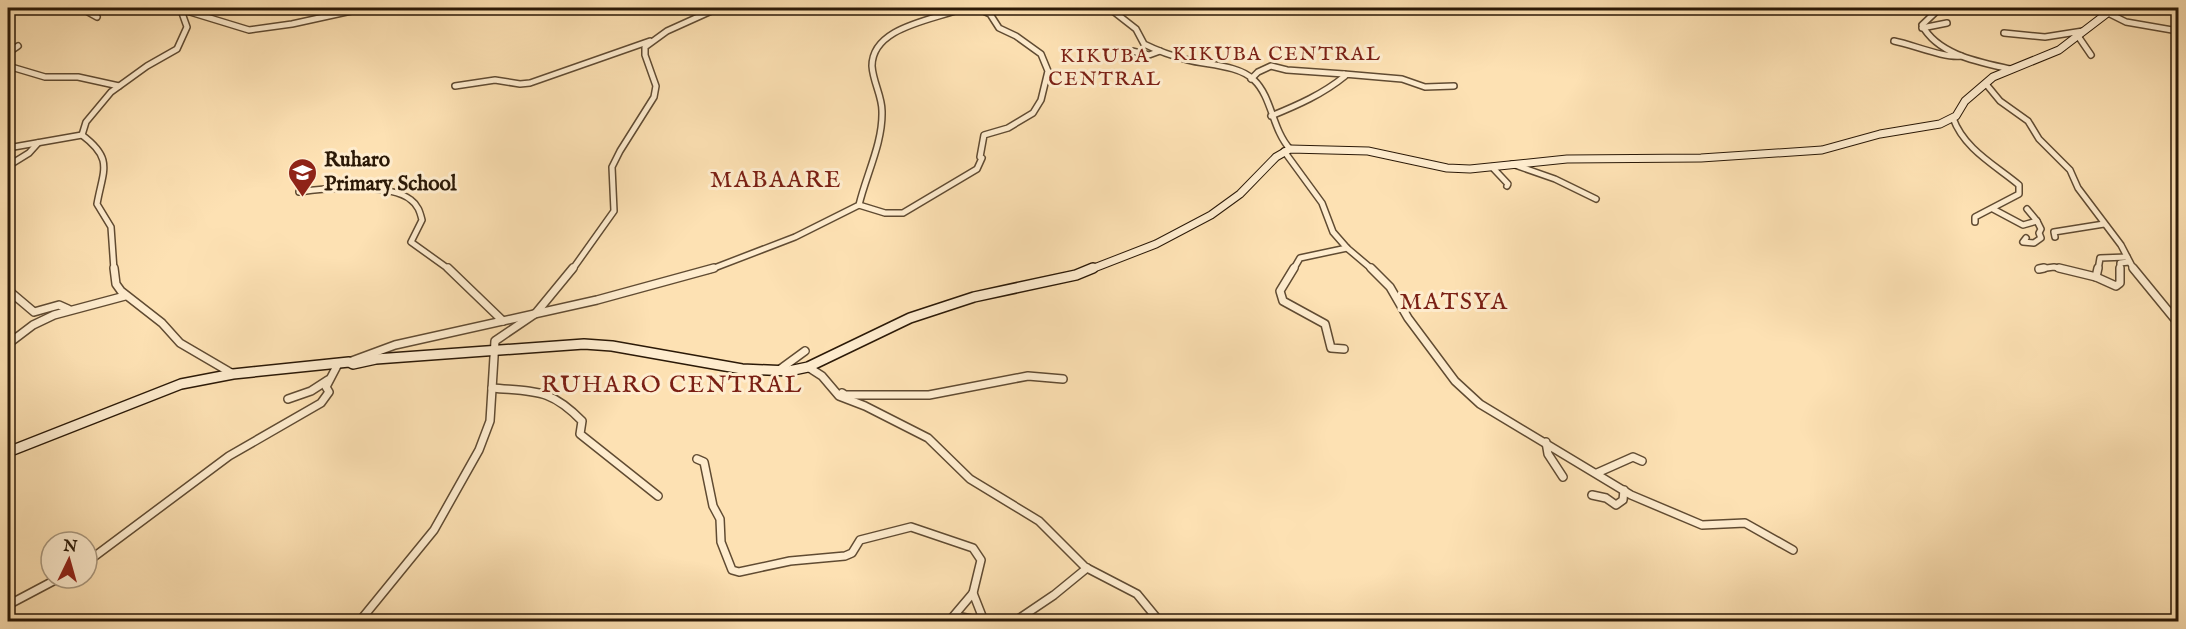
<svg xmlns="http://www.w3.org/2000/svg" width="2186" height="629" viewBox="0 0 2186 629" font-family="'IM FELL English',serif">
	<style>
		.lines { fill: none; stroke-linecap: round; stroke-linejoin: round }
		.street-far1-casing { stroke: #604b32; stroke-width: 8 }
		.street-casing { stroke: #604b32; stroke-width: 10 }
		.secondary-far1-casing { stroke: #2b1907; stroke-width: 9 }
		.secondary-casing { stroke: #2b1907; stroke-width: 12 }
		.street-far1 { stroke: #feecce; stroke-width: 5 }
		.street { stroke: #feecce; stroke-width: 7 }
		.secondary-far1 { stroke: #feecce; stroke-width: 7 }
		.secondary { stroke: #feecce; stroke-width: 9 }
		.labels { text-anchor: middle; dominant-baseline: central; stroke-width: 6; stroke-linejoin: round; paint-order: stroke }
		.far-quarter-label { font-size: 20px; letter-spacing: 1.5px; fill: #7a1f14; stroke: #feecce }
		.poi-label { font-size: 21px; font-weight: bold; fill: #2b1907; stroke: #feecce; text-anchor: start }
		.quarter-label { font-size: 24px; letter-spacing: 1.5px; fill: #7a1f14; stroke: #feecce }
	</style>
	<rect width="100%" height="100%" fill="#fde1b3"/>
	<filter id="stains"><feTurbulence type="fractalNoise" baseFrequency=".00333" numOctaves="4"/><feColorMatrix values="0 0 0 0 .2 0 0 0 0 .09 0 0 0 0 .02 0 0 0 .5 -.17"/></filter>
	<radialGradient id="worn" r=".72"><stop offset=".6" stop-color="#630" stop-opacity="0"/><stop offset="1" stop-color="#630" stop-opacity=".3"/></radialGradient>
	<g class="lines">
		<defs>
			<g id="street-far1">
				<path d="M96,8L88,12L97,17"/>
				<path d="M177,8L249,30L292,24L365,8"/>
				<path d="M1115,8L1113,11L1136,29L1144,44C1158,51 1172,56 1188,60C1207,65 1239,65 1254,80C1272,97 1272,129 1290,149"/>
				<path d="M1940,8L1922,25C1938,55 1979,62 2010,69"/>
				<path d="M2108,13L2126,22L2178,31"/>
				<path d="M1922,28L1947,23"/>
				<path d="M2004,33L2045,37L2083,31"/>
				<path d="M2078,36L2091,55"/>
				<path d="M1894,41C1914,45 1943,58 1961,56"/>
				<path d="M1132,51L1149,55L1160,51"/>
				<path d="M8,53L18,46"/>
				<path d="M8,66L45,77H78L119,86"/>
				<path d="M1251,79L1258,72L1271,66L1287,70L1344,74"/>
				<path d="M1986,84L2000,101L2028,121L2039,139L2070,170L2078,188L2121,245L2134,270"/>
				<path d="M455,86L495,80L520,84L530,83L650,41"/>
				<path d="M1271,116C1298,105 1323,94 1345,76L1344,74L1402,79L1425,87L1454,86"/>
				<path d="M1953,118C1964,149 1995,165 2019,185V194L1975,217V222"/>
				<path d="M8,148L82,135"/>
				<path d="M1284,151L1322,203L1333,232L1347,248L1373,270"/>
				<path d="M1512,164L1555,179L1596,199"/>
				<path d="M8,166L29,153L38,143"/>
				<path d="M1492,167L1508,184L1507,186"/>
				<path d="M299,192C325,188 391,183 411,200C418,205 420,212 422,220L411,242L450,270"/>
				<path d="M859,205L885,213H903L977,169L982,158L980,157L984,135L1008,128L1033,113L1041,100L1048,71L1041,54L1016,36L999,28L990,14L977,8"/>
				<path d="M1993,209L2023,225L2037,221L2027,209"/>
				<path d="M2055,237L2054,232L2104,224"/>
				<path d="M2026,238L2023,242L2034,243L2041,238L2039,233L2041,229L2037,221"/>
				<path d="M2039,269L2054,267L2066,270"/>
				<path d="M114,270L111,227L97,204C103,170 114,159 82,135L86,122L111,92L147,66L177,49L187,27L182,13L176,8"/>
				<path d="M572,270L614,211L612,167L620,151L654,97L656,86L645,55V47L667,31L718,8"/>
				<path d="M709,270L795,237L859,205C866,175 883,143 882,111C882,96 873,82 872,66C872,26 935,20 963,8"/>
				<path d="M1293,270L1300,258L1347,248"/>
				<path d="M2098,270L2100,258L2127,257"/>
				<path d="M2120,270V263L2129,262"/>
			</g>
			<g id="street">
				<path d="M114,268L116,284L121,291L162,323L180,343L233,374"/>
				<path d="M448,268L503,321"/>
				<path d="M1294,268L1280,291L1283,301L1325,324L1331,348L1344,349"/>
				<path d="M1371,268L1390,287L1408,318L1455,381L1480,404L1631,495L1702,525L1745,523L1793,550"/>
				<path d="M2059,268L2096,277L2116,286L2120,283V268"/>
				<path d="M2133,268L2178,323"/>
				<path d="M2039,269L2044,268"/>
				<path d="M2096,277L2098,268"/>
				<path d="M8,290L34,312L59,305L68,309"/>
				<path d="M8,344L33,325L54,315L125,296"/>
				<path d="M349,362L395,345L597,300L714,268"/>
				<path d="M808,367L822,376L839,396L865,406L928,438L970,479L1039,521L1085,567L1137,594L1160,622"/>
				<path d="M779,370L805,351"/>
				<path d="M492,388C535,392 550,388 582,421L580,434L658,496"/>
				<path d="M842,393L845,395H929L1028,376L1063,379"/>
				<path d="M288,399L311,391L328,380"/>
				<path d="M1546,442L1548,454L1563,477"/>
				<path d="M697,459L704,462L713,506L720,519L721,542L732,570L739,572L790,561L845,556L852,553L860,540L911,527L973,548L981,560L973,593L951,619"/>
				<path d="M1597,473L1633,457L1642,461"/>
				<path d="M1592,495L1606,498L1616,505L1623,500L1624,490"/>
				<path d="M87,562L229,456L321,403L329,392L326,387L338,364"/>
				<path d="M973,593L984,621"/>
				<path d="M8,605L59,578"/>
				<path d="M359,622L434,530L479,450L490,421L495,341L536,313L573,268"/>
				<path d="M948,622L961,617L987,622"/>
				<path d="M1014,622L1054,595L1087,568"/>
			</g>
			<path id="secondary-far1" d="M1089,270L1156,244L1211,215L1240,194L1276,157L1290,149L1368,151L1447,168L1470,169L1567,159L1701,158L1822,150L1880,134L1940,124L1956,116L1965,101L1993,77L2059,50L2114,8"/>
			<path id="secondary" d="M8,452L181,384L233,374L349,362L353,364L376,359L584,344L612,346L742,369L789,371L808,367L910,318L974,297L1076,275L1093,268"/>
		</defs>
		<use href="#street-far1" class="street-far1-casing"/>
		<use href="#street" class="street-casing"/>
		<use href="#secondary-far1" class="secondary-far1-casing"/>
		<use href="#secondary" class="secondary-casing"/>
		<use href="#street-far1" class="street-far1"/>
		<use href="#street" class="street"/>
		<use href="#secondary-far1" class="secondary-far1"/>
		<use href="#secondary" class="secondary"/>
	</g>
	<defs>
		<symbol id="school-pin" viewBox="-11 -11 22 30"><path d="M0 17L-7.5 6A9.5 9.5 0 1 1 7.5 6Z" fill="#8f2418" stroke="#feecce"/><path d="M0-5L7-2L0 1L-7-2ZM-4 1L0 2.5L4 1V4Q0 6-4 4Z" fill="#fff"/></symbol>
	</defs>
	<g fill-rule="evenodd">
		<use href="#school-pin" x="286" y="156" width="33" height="45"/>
	</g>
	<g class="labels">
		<g class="far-quarter-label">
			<text x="1277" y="54">KIKUBA CENTRAL</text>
			<text x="1105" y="56">KIKUBA<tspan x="1105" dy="23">CENTRAL</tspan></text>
		</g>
		<g class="poi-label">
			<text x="324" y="160">Ruharo<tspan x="324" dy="24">Primary School</tspan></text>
		</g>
		<g class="quarter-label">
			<text x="776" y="180">MABAARE</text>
			<text x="1454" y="302">MATSYA</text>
			<text x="672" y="385">RUHARO CENTRAL</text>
		</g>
	</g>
	<rect width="2186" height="629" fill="none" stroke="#fde1b3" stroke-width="30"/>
	<rect x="9" y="9" width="2168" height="611" fill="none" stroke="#2b1907" stroke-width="3"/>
	<rect x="15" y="15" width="2156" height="599" fill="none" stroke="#2b1907" stroke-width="1.5"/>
	<g transform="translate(69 560) rotate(5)"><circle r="28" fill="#feecce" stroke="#aa987e" stroke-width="1.5"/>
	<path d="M0-4.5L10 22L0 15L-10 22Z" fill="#8f2418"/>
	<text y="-9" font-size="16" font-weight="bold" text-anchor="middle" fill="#2b1907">N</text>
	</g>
	<rect width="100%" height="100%" filter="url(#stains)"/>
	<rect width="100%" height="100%" fill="url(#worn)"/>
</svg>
